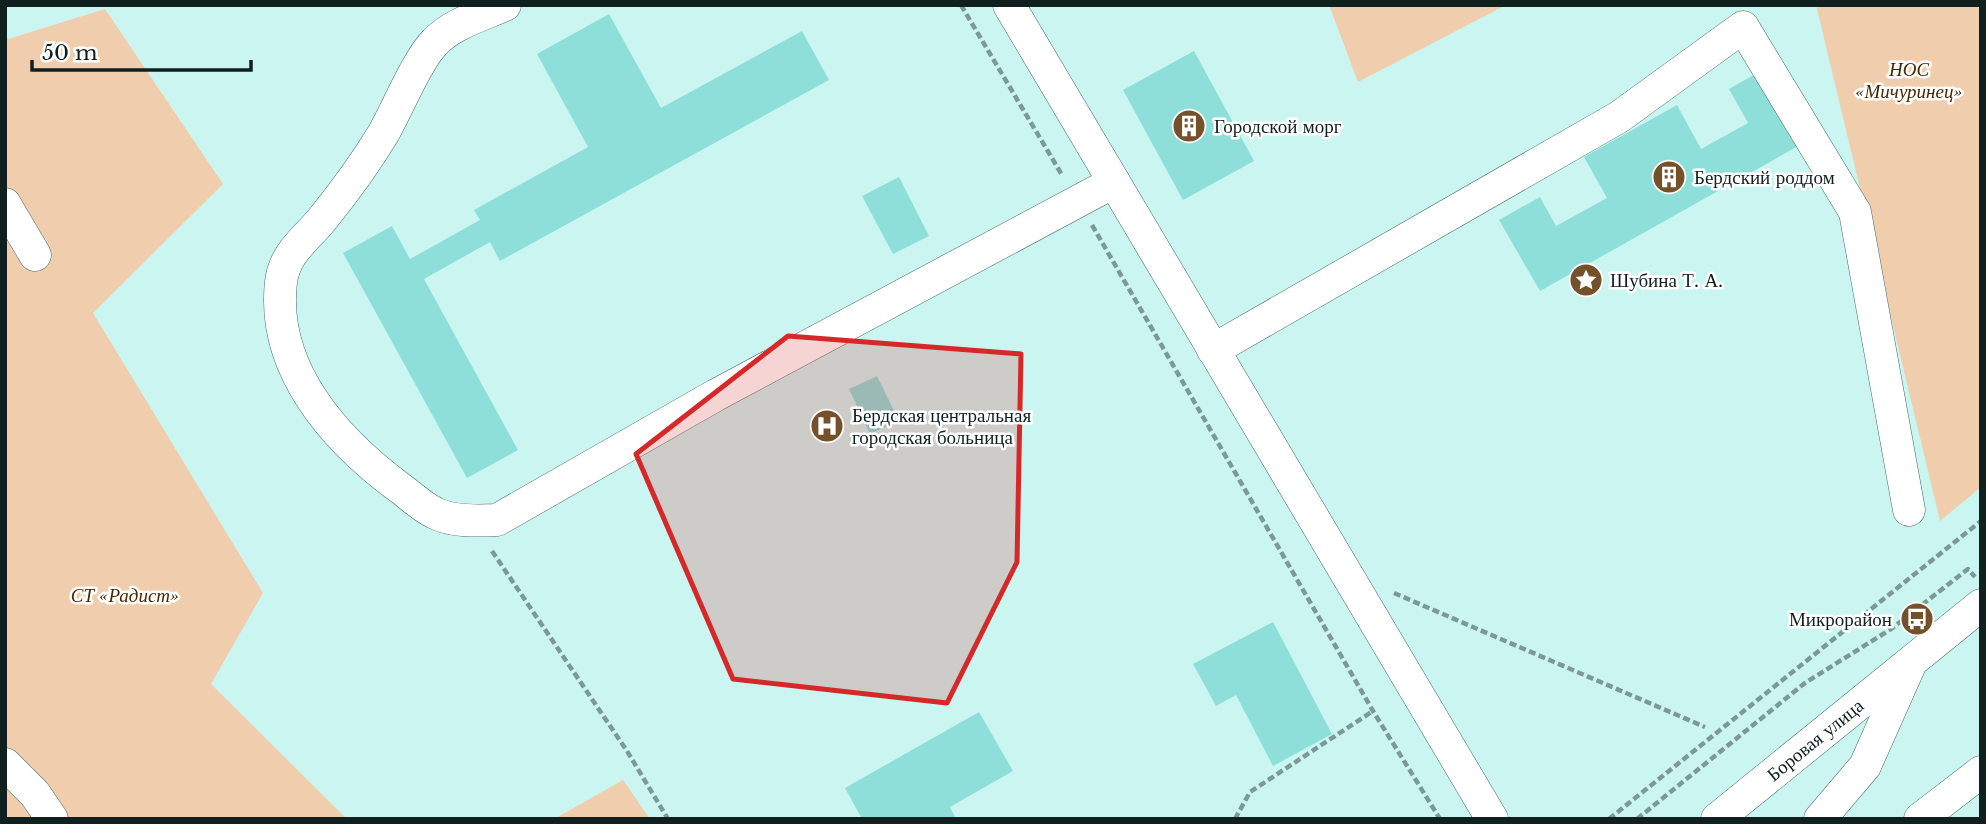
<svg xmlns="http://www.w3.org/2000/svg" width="1986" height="824" viewBox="0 0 1986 824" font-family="'Libre Baskerville',serif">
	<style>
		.green { fill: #f0cead }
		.building { fill: #8edfd9 }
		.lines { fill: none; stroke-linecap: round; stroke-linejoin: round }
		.minor-casing { stroke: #456b69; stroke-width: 33 }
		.path { stroke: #7b9a97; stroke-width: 4.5; stroke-dasharray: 7 3.5; stroke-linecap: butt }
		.minor { stroke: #fff; stroke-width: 32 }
		.marked { fill: #d62828; fill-opacity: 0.2; stroke: #d62828; stroke-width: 5; stroke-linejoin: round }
		.labels { text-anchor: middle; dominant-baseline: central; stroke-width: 5; stroke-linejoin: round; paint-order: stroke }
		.park-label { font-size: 19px; font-style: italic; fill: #462903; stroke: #fff }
		.poi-label { font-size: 19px; fill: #10201f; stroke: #fff; text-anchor: start }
		.street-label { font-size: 19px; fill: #10201f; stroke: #fff }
	</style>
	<rect width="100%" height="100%" fill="#cbf5f1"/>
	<g class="green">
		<path d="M1329,5H1506L1358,82Z"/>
		<path d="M1816,5H1981V487L1940,521Z"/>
		<path d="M105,9L223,184L93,313L263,593L211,684L347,819H5V40Z"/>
		<path d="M623,780L650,819H554Z"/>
	</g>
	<g class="building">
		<path d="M609,14L661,108L802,31L829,80L500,261L490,242L424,279L518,450L467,478L343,253L392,226L410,259L480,220L474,210L588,147L537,54Z"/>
		<path d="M1194,51L1254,161L1183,200L1123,90Z"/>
		<path d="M1759,72L1800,145L1540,291L1499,220L1540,197L1556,226L1607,198L1584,157L1677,105L1701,149L1748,123L1729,89Z"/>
		<path d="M899,177L929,236L893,254L862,196Z"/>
		<path d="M877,376L899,421L870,434L849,389Z"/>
		<path d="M1273,622L1332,734L1273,766L1236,695L1216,706L1193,664Z"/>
		<path d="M979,712L1013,771L950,807L956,819H862L845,788Z"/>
	</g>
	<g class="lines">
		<defs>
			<g id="minor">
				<path d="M505,5C481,16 453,23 435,42C417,60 397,110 383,134C366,162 345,191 324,217C307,239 285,251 281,282C271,369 335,440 400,488C411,496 422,507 435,513C452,522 478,521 497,520L716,395L1114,182"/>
				<path d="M1009,5L1492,819"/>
				<path d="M5,204L35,255"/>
				<path d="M1213,350L1619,117L1743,27L1855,212L1909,510"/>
				<path d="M5,764L35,794L52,819"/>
				<path id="s1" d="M1717,819L1981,605"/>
				<path d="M1820,819L1865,766L1909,667"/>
				<path d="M1920,819L1981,772"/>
			</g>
		</defs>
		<use href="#minor" class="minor-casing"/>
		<g class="path">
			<path d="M961,5L1062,175"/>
			<path d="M1092,225L1373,711L1440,819"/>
			<path d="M492,551L627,751L668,819"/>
			<path d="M1394,593L1705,727"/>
			<path d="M1235,819L1250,792L1373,711"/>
			<path d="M1609,819L1981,521"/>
			<path d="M1637,819L1805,683L1891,629L1968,569L1975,577"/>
		</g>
		<use href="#minor" class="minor"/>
	</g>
	<path class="marked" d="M788,336L1021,354L1017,562L947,703L733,679L636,454Z"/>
	<defs>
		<symbol id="building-disc" viewBox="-11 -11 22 22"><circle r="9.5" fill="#75512b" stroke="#fff"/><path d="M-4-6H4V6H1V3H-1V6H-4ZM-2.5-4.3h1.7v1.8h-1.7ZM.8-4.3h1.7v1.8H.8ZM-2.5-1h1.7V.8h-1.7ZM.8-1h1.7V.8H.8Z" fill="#fff"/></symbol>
		<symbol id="sight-disc" viewBox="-11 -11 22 22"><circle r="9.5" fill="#75512b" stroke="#fff"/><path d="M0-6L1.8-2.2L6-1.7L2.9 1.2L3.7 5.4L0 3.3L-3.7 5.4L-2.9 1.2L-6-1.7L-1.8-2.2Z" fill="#fff"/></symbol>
		<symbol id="hospital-disc" viewBox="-11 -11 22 22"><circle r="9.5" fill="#75512b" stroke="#fff"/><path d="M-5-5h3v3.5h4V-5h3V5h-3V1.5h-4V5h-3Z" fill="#fff"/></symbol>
		<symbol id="bus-disc" viewBox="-11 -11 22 22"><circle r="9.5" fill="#75512b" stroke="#fff"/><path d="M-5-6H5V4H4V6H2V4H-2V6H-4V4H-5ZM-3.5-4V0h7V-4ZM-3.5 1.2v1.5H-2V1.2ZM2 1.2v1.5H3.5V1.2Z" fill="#fff"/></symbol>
	</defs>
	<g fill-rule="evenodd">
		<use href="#building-disc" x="1170" y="107" width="38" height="38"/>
		<use href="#building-disc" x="1650" y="158" width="38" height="38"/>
		<use href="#sight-disc" x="1567" y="261" width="38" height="38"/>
		<use href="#hospital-disc" x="808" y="407" width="38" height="38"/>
		<use href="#bus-disc" x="1898" y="600" width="38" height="38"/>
	</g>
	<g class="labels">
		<g class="park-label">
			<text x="1909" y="69">НОС<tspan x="1909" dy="22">«Мичуринец»</tspan></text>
			<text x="125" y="595">СТ «Радист»</text>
		</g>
		<g class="poi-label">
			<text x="1214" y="126">Городской морг</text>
			<text x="1694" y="177">Бердский роддом</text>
			<text x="1610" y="280">Шубина Т. А.</text>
			<text x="852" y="415">Бердская центральная<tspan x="852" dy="22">городская больница</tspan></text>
			<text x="1892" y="619" text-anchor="end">Микрорайон</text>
		</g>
		<g class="street-label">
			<text stroke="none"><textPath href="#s1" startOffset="126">Боровая улица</textPath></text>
		</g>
	</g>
	<rect width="1986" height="824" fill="none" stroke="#10201f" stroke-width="14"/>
	<path d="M32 60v10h219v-10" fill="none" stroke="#10201f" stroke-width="3.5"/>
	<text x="42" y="60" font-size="21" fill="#10201f" stroke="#ffffff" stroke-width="5" paint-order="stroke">50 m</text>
</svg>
